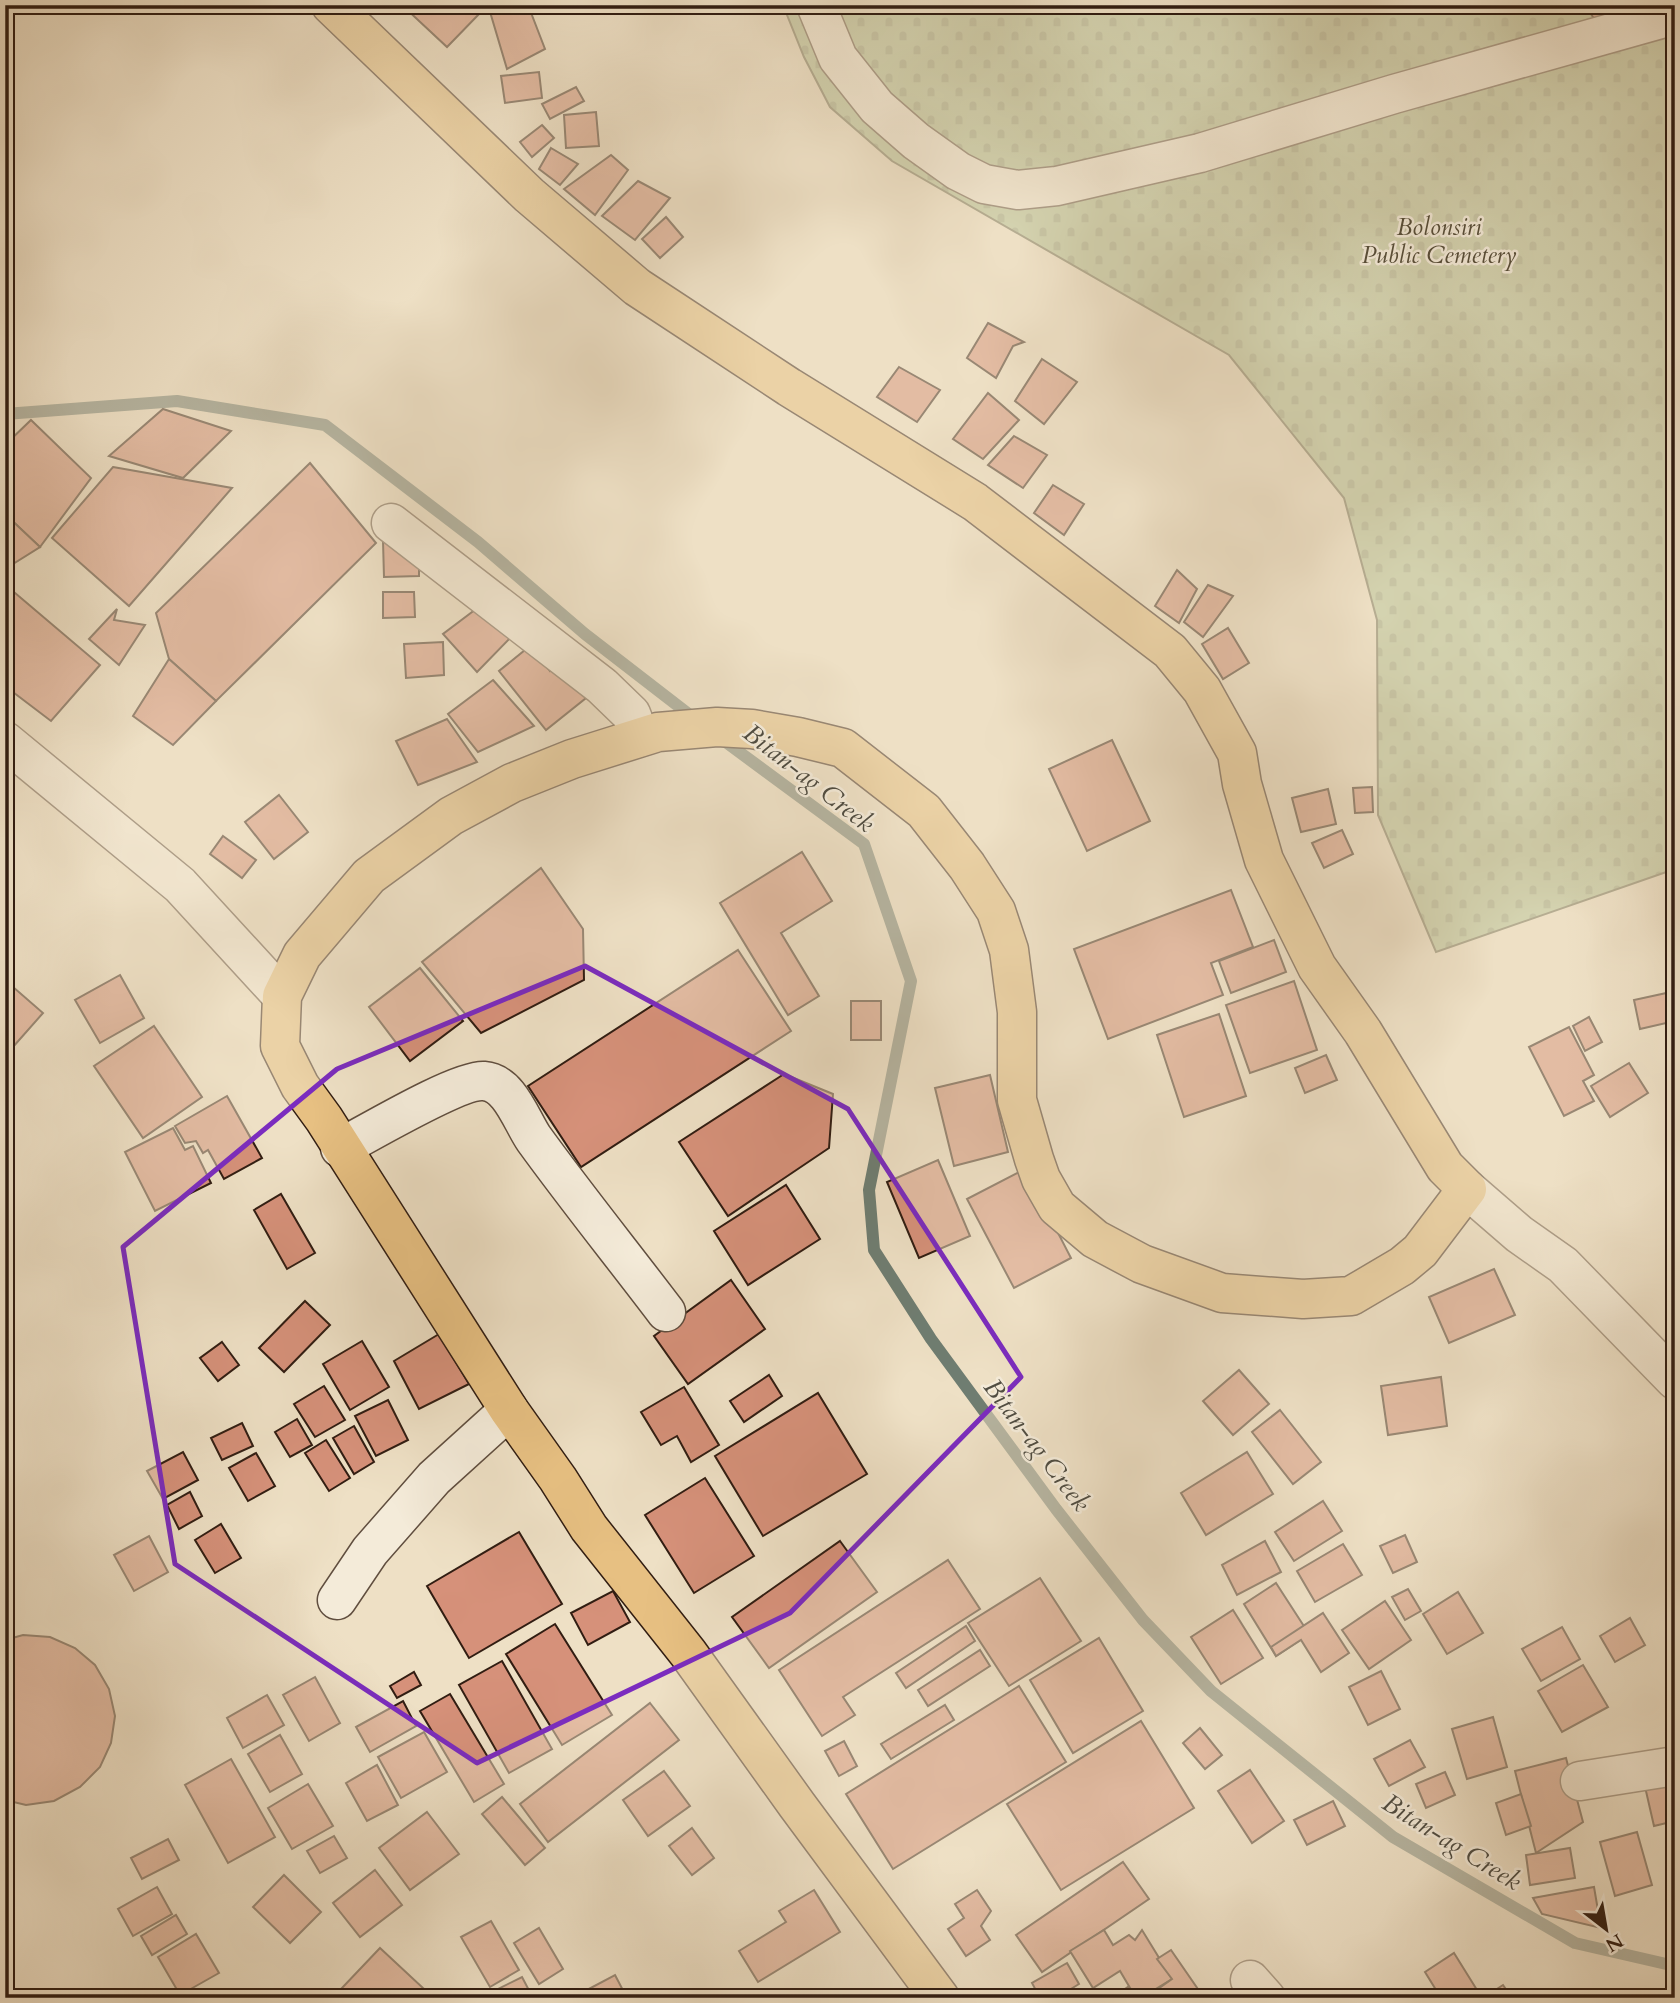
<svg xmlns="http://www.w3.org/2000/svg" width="1680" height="2003" viewBox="0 0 1680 2003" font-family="Cardo,serif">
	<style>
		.cemetery { fill: url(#cemetery-stones); stroke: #727055; stroke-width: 2 }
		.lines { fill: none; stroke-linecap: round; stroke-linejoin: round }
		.stream { stroke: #6f7d71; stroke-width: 12 }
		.building { fill: #d6917a; stroke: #311d12; stroke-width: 2 }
		.minor-casing { stroke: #604e3f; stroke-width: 41 }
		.major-casing { stroke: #311d12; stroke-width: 41 }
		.minor { stroke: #f4ebd9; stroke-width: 38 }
		.major { stroke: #e7c082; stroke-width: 38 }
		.marked { fill: none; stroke: #7b2cbf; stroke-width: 5; stroke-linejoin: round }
		.labels { text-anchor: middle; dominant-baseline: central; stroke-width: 5; stroke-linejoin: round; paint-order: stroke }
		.park-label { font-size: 24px; font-style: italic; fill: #584f3a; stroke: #f4ebd9 }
		.water-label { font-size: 26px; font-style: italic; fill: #504d42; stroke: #f4ebd9 }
	</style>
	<defs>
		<pattern id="cemetery-stones" width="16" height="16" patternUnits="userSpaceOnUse" patternTransform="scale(1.75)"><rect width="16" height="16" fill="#b4c398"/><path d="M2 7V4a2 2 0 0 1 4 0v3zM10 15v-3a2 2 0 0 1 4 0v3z" fill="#9ba782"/></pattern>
	</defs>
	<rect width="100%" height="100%" fill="#eee0c5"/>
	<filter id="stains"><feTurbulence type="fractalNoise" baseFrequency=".00286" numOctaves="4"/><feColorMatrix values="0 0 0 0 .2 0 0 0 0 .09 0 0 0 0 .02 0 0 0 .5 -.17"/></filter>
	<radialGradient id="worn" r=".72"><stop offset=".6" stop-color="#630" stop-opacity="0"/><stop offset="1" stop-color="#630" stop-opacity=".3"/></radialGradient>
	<path class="cemetery" d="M783,5H1675V869L1436,952L1378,815L1377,620L1344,498L1229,355L892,161L830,107L804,57Z"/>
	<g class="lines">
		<g class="stream">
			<path d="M5,414L177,401L325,425L478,542L585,634L695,719"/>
			<path d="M723,740L864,844L911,981L869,1190L874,1250L931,1339L1056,1509L1143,1620L1211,1691L1393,1837L1575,1943L1675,1966"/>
		</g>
	</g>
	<g class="building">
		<path d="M476,5L482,11L447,47L403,6Z"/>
		<path d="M488,5H528L545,49L507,69Z"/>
		<path d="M1597,5H1609L1617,17L1597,23L1589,11Z"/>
		<path d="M539,72L542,98L505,103L501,76Z"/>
		<path d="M576,87L584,101L550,119L542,104Z"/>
		<path d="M596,112L599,146L566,148L564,115Z"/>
		<path d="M542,125L554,138L532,157L520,142Z"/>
		<path d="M551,148L578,164L560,185L539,169Z"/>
		<path d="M611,155L628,170L595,215L564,189Z"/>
		<path d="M638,181L670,198L635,240L602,216Z"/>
		<path d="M666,217L683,237L660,258L642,239Z"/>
		<path d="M988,323L1024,342L1013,346L996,378L967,358Z"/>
		<path d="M1042,359L1077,382L1044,424L1015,401Z"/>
		<path d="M899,367L940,390L917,422L877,397Z"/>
		<path d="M988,393L1019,420L983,459L953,439Z"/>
		<path d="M163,409L231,431L183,478L109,456Z"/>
		<path d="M31,420L91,478L40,547L5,514V445Z"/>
		<path d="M1014,436L1047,455L1023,488L988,465Z"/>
		<path d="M310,463L376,543L216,701L169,659L156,613Z"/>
		<path d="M113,467L232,488L129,606L52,538Z"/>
		<path d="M1053,485L1084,504L1064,535L1034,513Z"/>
		<path d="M5,514L40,547L5,569Z"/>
		<path d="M383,541L419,554V576L384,577Z"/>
		<path d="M1177,570L1197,589L1179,623L1155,606Z"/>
		<path d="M1208,585L1233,596L1203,637L1184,622Z"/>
		<path d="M8,587L100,665L51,721L5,686V591Z"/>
		<path d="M383,592H414L415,617L383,618Z"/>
		<path d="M480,606L513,635L477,672L443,634Z"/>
		<path d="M117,609L114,620L145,625L119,665L89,639Z"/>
		<path d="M1228,628L1249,663L1223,679L1202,644Z"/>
		<path d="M443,642L444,675L406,678L404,644Z"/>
		<path d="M530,646L550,671L558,664L586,698L546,730L499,671Z"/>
		<path d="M169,659L216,701L173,745L133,716Z"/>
		<path d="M493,680L534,726L478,752L448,714Z"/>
		<path d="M447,719L477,762L418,785L396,741Z"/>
		<path d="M1112,740L1150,821L1087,851L1049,769Z"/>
		<path d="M1372,787L1373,812L1355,813L1353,788Z"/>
		<path d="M1328,789L1336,824L1301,832L1292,798Z"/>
		<path d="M279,795L308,832L274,859L245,822Z"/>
		<path d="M1342,830L1353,854L1324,868L1312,843Z"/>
		<path d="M223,836L256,860L242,878L210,854Z"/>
		<path d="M802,852L832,901L781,933L819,996L788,1015L720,903Z"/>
		<path d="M541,868L583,929L584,980L481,1033L422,962Z"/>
		<path d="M1231,890L1253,947L1211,963L1223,995L1108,1039L1074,949Z"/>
		<path d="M1274,940L1286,972L1231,993L1219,961Z"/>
		<path d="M738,950L791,1031L581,1167L528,1086Z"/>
		<path d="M420,968L463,1021L410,1061L369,1007Z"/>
		<path d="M120,975L144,1018L100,1043L75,1000Z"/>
		<path d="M5,980L43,1013L5,1056Z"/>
		<path d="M1294,981L1317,1050L1250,1073L1226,1005Z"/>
		<path d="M1671,992L1675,1005V1021L1640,1029L1634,1000Z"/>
		<rect x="851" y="1001" width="30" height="39"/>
		<path d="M1219,1014L1246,1096L1184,1117L1157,1035Z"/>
		<path d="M1589,1017L1602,1042L1585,1051L1573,1026Z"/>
		<path d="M154,1026L202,1097L143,1138L94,1066Z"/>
		<path d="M1569,1027L1594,1075L1583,1081L1594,1101L1564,1116L1529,1047Z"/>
		<path d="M1326,1055L1337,1080L1305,1093L1295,1068Z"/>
		<path d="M1629,1063L1648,1093L1610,1117L1591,1086Z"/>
		<path d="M784,1074L833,1094L829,1148L728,1216L679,1142Z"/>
		<path d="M990,1075L1008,1152L954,1166L935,1088Z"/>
		<path d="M227,1096L262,1158L224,1179L208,1150L203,1153L196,1141L185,1143L175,1126Z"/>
		<path d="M173,1128L185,1150L193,1146L211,1183L155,1211L125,1152Z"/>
		<path d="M938,1160L970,1236L919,1258L887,1182Z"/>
		<path d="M1025,1169L1071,1258L1014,1288L967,1199Z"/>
		<path d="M786,1185L820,1239L748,1285L714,1231Z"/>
		<path d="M281,1194L315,1253L287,1269L254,1210Z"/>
		<path d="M1494,1269L1515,1315L1449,1343L1429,1297Z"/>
		<path d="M731,1280L765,1329L688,1384L654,1336Z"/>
		<path d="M305,1301L330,1325L284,1372L259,1348Z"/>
		<path d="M439,1334L469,1384L419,1409L394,1361Z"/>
		<path d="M362,1341L389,1387L350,1410L323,1364Z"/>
		<path d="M222,1342L239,1365L218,1381L200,1358Z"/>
		<path d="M1239,1370L1269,1404L1233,1435L1203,1401Z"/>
		<path d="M769,1375L782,1396L744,1422L730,1401Z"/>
		<path d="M1441,1377L1447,1426L1388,1435L1381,1386Z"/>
		<path d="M324,1386L345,1420L315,1437L294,1404Z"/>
		<path d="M684,1387L719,1445L691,1462L677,1436L661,1445L641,1412Z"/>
		<path d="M818,1393L867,1474L763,1536L715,1456Z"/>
		<path d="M388,1400L408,1440L376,1456L355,1416Z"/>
		<path d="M1280,1410L1321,1462L1293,1484L1252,1432Z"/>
		<path d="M297,1419L312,1445L290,1457L275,1432Z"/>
		<path d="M242,1423L253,1446L222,1460L211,1438Z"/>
		<path d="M354,1426L374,1462L354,1474L333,1438Z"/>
		<path d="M326,1440L350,1478L329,1491L305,1453Z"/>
		<path d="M183,1452L198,1480L163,1499L147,1471Z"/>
		<path d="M1247,1452L1273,1494L1206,1535L1181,1493Z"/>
		<path d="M256,1453L275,1486L248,1501L229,1468Z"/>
		<path d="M705,1478L754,1556L694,1593L645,1515Z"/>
		<path d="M190,1492L202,1516L179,1529L167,1505Z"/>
		<path d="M1323,1501L1342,1531L1294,1561L1275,1532Z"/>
		<path d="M221,1524L241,1558L215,1573L195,1540Z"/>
		<path d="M519,1532L562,1604L469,1658L427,1586Z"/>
		<path d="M1405,1535L1417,1562L1393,1573L1380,1546Z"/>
		<path d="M149,1536L168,1572L134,1591L114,1555Z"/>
		<path d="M840,1541L877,1592L769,1668L732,1617Z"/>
		<path d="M1265,1541L1281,1572L1237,1595L1222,1565Z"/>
		<path d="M1343,1544L1362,1575L1315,1602L1297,1571Z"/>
		<path d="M948,1560L980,1609L843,1697L855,1715L822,1736L779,1670Z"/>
		<path d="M1040,1578L1081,1641L1009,1686L968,1623Z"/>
		<path d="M1276,1583L1309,1634L1276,1656L1244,1604Z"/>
		<path d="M1408,1589L1421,1611L1405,1620L1392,1597Z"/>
		<path d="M613,1591L630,1622L588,1645L571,1613Z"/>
		<path d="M1458,1592L1483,1633L1447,1654L1423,1614Z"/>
		<path d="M1385,1601L1411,1640L1369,1669L1342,1630Z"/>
		<path d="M1233,1610L1263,1658L1221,1684L1191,1637Z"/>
		<path d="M1323,1613L1349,1653L1321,1672L1301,1640L1276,1656L1271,1647Z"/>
		<path d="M1630,1618L1645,1645L1615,1662L1600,1636Z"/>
		<path d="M555,1624L612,1715L562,1745L506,1654Z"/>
		<path d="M966,1626L975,1641L906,1688L896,1673Z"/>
		<path d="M1562,1627L1580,1659L1541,1681L1522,1649Z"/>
		<path d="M23,1635L50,1637L75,1648L95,1665L109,1689L115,1716L111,1743L100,1767L80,1787L54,1801L26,1805L5,1800V1640Z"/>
		<path d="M1099,1638L1143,1711L1073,1753L1030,1680Z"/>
		<path d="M980,1650L990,1666L928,1706L918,1690Z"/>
		<path d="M502,1661L552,1749L509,1773L459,1685Z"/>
		<path d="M1583,1665L1608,1707L1562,1732L1538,1691Z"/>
		<path d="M1381,1671L1400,1709L1368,1725L1349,1687Z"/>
		<path d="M414,1672L421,1685L397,1698L390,1686Z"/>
		<path d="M315,1677L340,1723L309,1741L283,1695Z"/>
		<path d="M1675,1682V1709L1668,1684Z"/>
		<path d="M1019,1686L1066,1762L893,1869L846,1794Z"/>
		<path d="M450,1694L504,1784L474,1802L420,1711Z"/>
		<path d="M267,1695L284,1725L243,1748L227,1718Z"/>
		<path d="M403,1701L416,1726L370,1752L356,1727Z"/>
		<path d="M650,1703L679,1740L548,1842L520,1804Z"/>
		<path d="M945,1705L954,1720L891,1759L881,1744Z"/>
		<path d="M1493,1717L1507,1767L1467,1779L1452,1729Z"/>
		<path d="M1141,1721L1194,1808L1061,1890L1007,1804Z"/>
		<path d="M1200,1728L1222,1755L1205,1769L1183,1743Z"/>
		<path d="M424,1732L447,1772L401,1798L378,1757Z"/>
		<path d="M280,1735L302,1774L270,1792L248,1754Z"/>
		<path d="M1410,1740L1425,1767L1389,1786L1374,1759Z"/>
		<path d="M844,1741L857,1766L839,1776L825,1751Z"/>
		<path d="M1566,1758L1583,1822L1536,1853L1515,1771Z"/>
		<path d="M231,1759L275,1837L228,1863L185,1785Z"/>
		<path d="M377,1765L398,1805L367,1821L346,1783Z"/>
		<path d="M1250,1770L1284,1821L1252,1843L1218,1791Z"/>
		<path d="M664,1771L690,1806L648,1836L623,1800Z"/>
		<path d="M1675,1771V1821L1654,1826L1643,1778Z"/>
		<path d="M1445,1772L1455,1795L1426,1808L1416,1784Z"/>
		<path d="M308,1784L333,1826L292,1849L268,1808Z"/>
		<path d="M1521,1794L1531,1826L1506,1835L1496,1803Z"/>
		<path d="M502,1797L545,1848L525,1865L482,1814Z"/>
		<path d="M1333,1801L1345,1826L1307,1845L1294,1820Z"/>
		<path d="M427,1812L459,1854L410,1890L379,1848Z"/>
		<path d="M692,1828L714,1858L692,1875L669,1846Z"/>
		<path d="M1637,1832L1652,1885L1615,1896L1600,1842Z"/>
		<path d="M334,1836L347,1858L320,1873L307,1851Z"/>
		<path d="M168,1839L179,1860L142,1879L131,1858Z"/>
		<path d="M1570,1848L1575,1878L1530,1885L1526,1855Z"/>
		<path d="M1123,1862L1149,1899L1042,1972L1016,1935Z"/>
		<path d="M375,1870L402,1905L360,1937L333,1903Z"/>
		<path d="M284,1875L321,1912L290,1943L253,1907Z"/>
		<path d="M157,1887L172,1914L133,1936L118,1909Z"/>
		<path d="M1594,1887L1601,1928L1542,1914L1533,1898Z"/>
		<path d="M814,1890L840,1932L758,1982L739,1951L786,1922L779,1911Z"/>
		<path d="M977,1890L991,1911L981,1926L990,1940L966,1956L948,1929L964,1918L955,1904Z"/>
		<path d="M176,1915L187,1934L152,1955L141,1936Z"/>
		<path d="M491,1921L519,1970L490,1987L461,1937Z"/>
		<path d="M539,1928L563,1969L539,1984L514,1943Z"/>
		<path d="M1104,1930L1113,1945L1129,1935L1135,1940L1142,1930L1172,1979L1141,1998H1136L1120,1971L1093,1988L1070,1951Z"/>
		<path d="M196,1934L219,1973L180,1995L158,1957Z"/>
		<path d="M380,1948L423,1988L414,1998H350L341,1989Z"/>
		<path d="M1171,1950L1202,1995L1197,1998H1145L1172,1979L1157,1959Z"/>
		<path d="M1454,1953L1482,1998H1441L1425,1972Z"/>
		<path d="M1067,1963L1079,1984L1056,1998H1040L1032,1983Z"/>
		<path d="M615,1975L627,1998H589L585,1991Z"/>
		<path d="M522,1977L533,1998H490L488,1994Z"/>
		<path d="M1503,1985L1512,1998H1483Z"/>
		<path d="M1128,1987L1136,1998H1112Z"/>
	</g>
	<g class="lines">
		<defs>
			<g id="minor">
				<path d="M816,5L838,58L877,107L916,141L958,171L984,184L1018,190L1057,186L1200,153L1394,94L1675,15"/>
				<path d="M391,523L602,686L631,714L640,737"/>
				<path d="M5,741L180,885L282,996"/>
				<path d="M340,1148C367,1134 459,1079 484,1081C510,1083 521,1120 534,1139C576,1197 622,1254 666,1312"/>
				<path d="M1467,1189L1519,1234L1563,1265L1675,1380"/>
				<path d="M337,1600L370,1551L434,1478L509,1410"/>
				<path d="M1580,1781L1675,1766"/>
				<path d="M1250,1980L1266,1998"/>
			</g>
			<path id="major" d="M331,5L529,195L637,287L789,387L975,502L1170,651L1202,690L1237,753L1242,784L1264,860L1317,967L1363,1032L1445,1167L1467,1189L1420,1251L1402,1266L1351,1296L1303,1299L1222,1293L1142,1264L1095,1239L1057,1207L1041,1179L1034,1159L1017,1100V1012L1009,950L996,911L967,866L924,811L843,748L798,737L752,729L717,727L658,732L572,759L512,783L451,816L369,876L302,955L282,996L280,1046L300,1086L324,1119L509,1410L558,1479L589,1528L688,1653L797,1805L940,1998"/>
		</defs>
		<use href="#minor" class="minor-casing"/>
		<use href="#major" class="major-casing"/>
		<use href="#minor" class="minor"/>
		<use href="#major" class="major"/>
	</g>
	<path d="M0 0H1680V2003H0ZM585,966L848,1109L1021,1377L790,1613L477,1763L175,1564L123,1247L337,1069Z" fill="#eee0c5" fill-opacity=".55" fill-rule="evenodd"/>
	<path class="marked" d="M585,966L848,1109L1021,1377L790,1613L477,1763L175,1564L123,1247L337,1069Z"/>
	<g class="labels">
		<g class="park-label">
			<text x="1439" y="227">Bolonsiri<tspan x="1439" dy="28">Public Cemetery</tspan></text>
		</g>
		<g class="water-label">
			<text transform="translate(809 778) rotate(38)">Bitan-ag Creek</text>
			<text transform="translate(1037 1445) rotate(53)">Bitan-ag Creek</text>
			<text transform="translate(1452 1842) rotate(32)">Bitan-ag Creek</text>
		</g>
	</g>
	<rect width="1680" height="2003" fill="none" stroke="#eee0c5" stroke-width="28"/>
	<rect x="7" y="7" width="1666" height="1989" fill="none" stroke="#311d12" stroke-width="3.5"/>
	<rect x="14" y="14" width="1652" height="1975" fill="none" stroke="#311d12" stroke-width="2"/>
	<g transform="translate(1606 1929) rotate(149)" stroke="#f4ebd9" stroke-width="5" paint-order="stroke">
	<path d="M0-5L12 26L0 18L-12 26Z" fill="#311d12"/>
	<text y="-10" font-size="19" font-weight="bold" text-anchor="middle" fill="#311d12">N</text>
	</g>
	<rect width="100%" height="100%" filter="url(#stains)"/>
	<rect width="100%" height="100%" fill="url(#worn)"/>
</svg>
